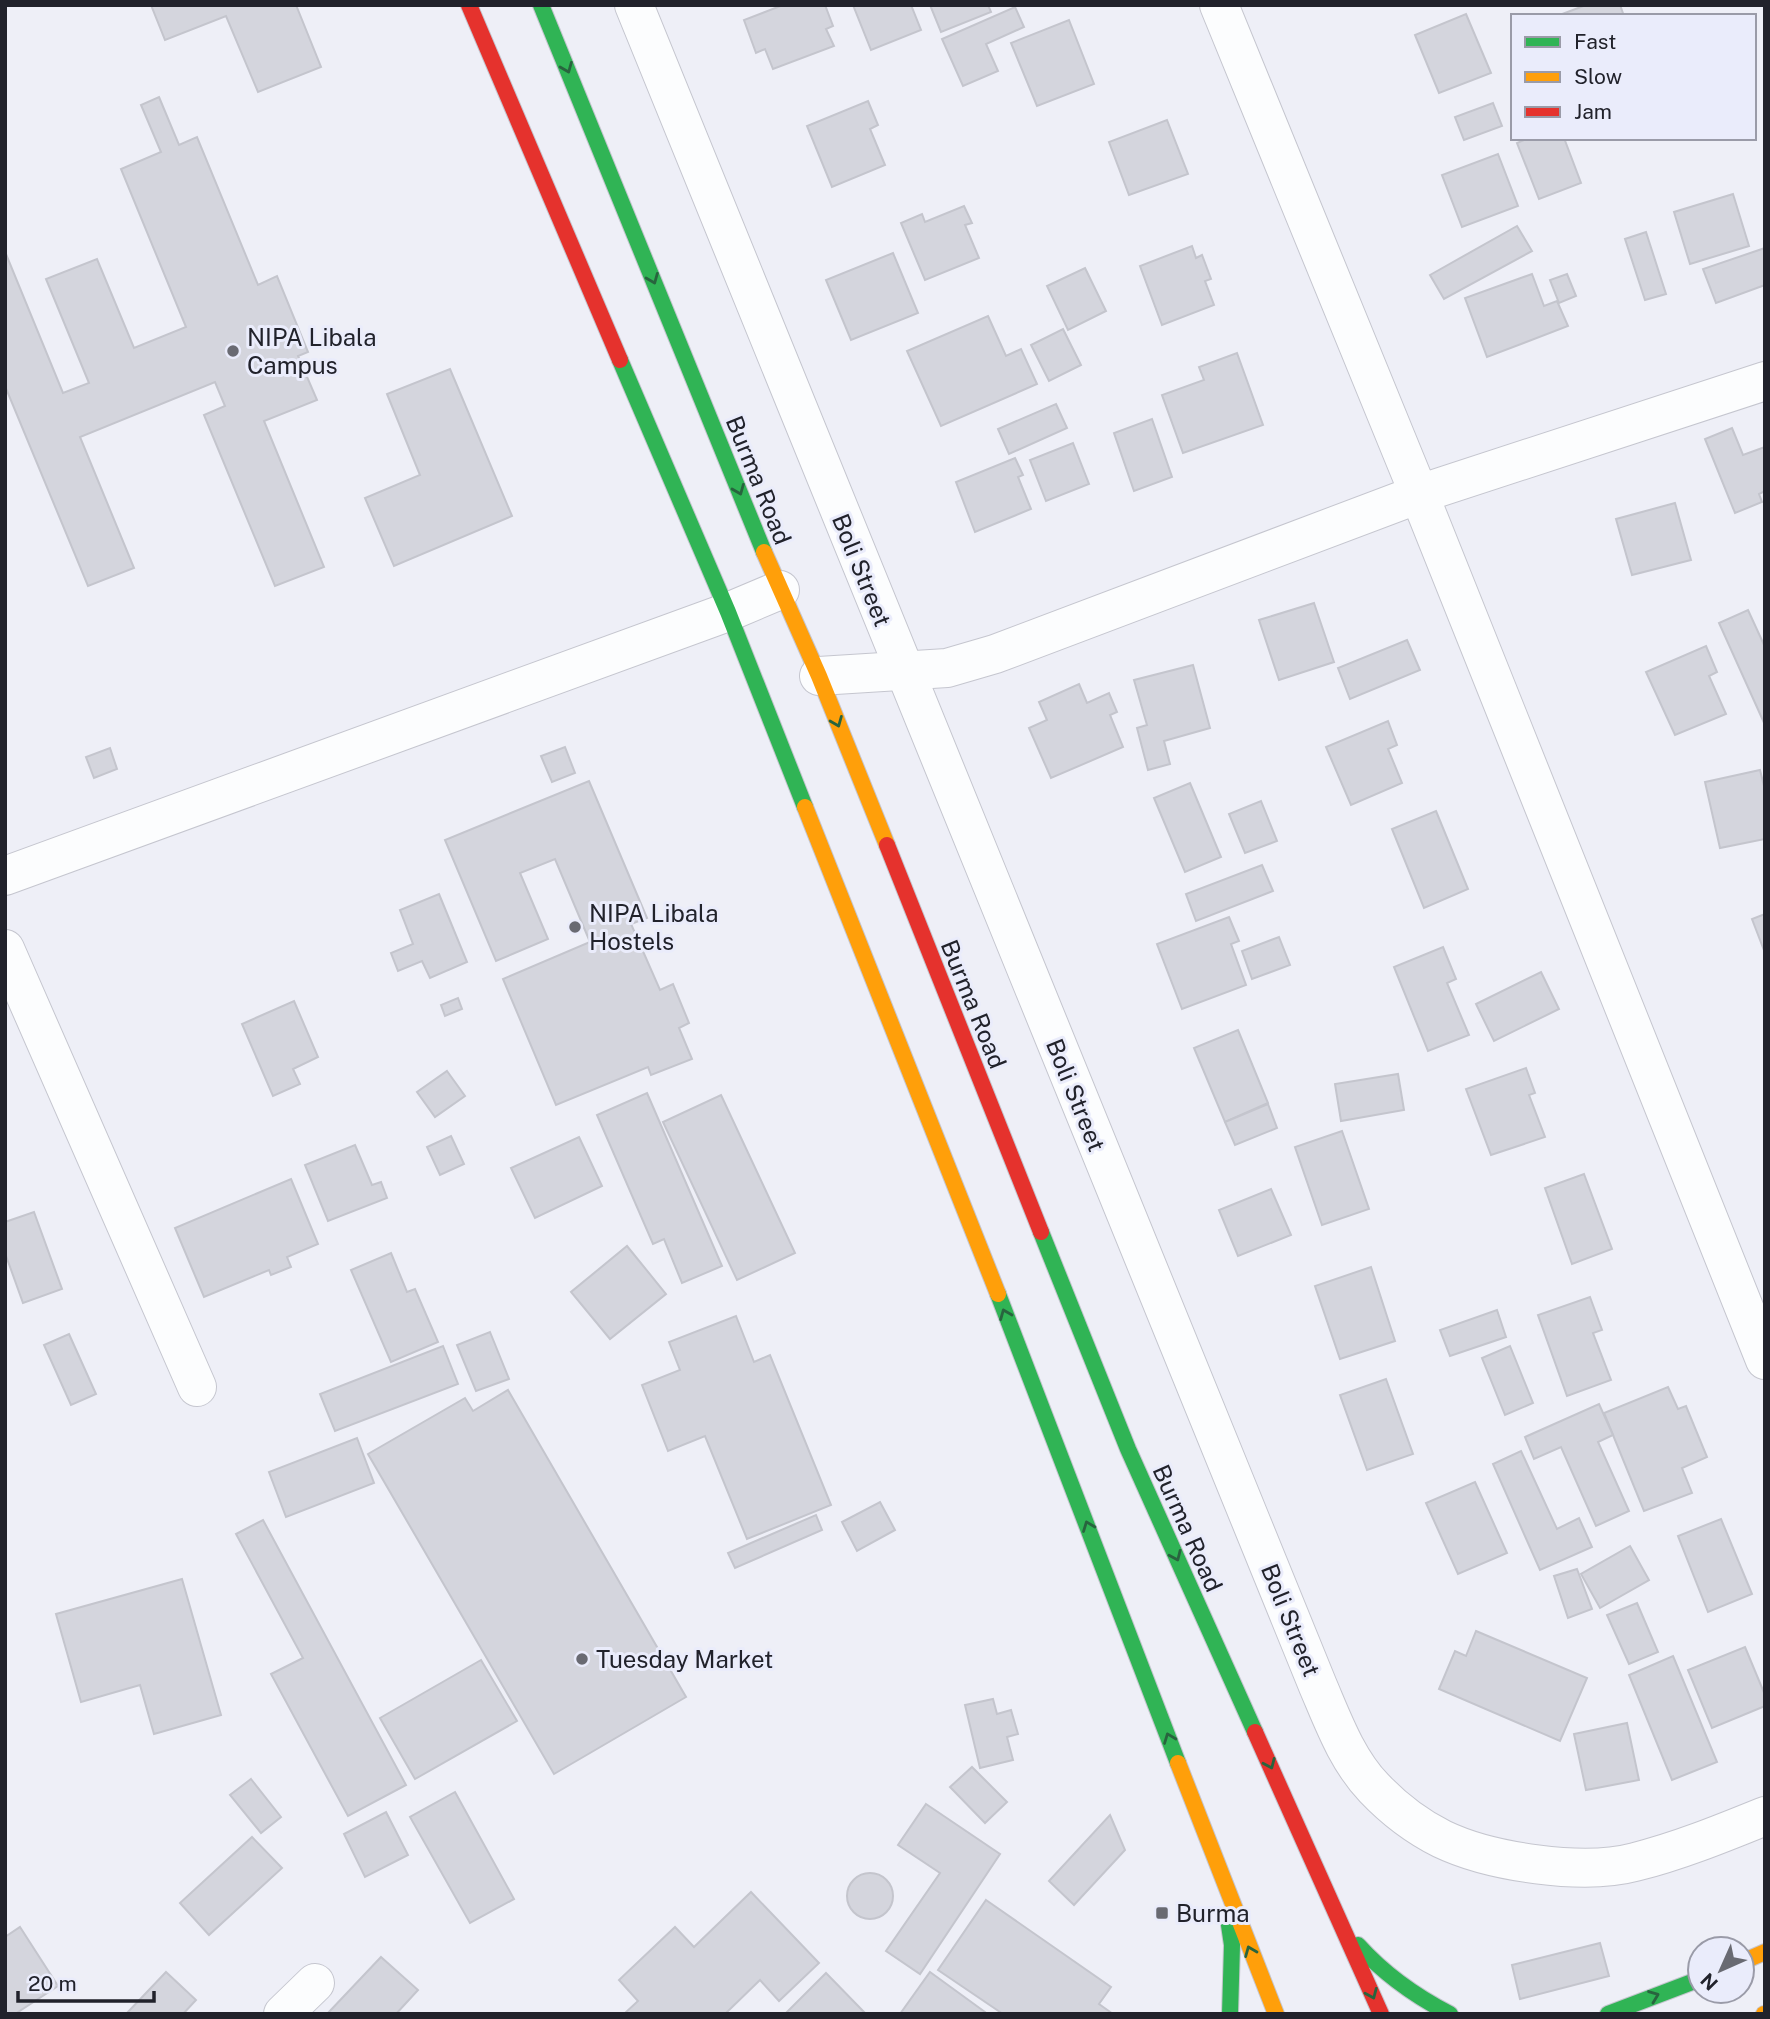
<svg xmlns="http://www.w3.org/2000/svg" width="1770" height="2019" viewBox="0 0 1770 2019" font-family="'Public Sans',sans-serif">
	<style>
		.building { fill: #d4d5dd; stroke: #c4c5cd; stroke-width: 2 }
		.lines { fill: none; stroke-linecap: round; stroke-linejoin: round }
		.street-casing { stroke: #c5c6cf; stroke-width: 40 }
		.fast-casing { stroke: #c5c6cf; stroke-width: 18 }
		.slow-casing { stroke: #c5c6cf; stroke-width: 18 }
		.jam-casing { stroke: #c5c6cf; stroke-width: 18 }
		.street { stroke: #fcfdfe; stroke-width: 38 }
		.fast { stroke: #30b455; stroke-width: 16 }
		.slow { stroke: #ff9f0a; stroke-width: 16 }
		.jam { stroke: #e5322d; stroke-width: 16 }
		.oneway { stroke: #28643e }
		.poi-dot { fill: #696a72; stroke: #eaecfb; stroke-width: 2.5 }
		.labels { text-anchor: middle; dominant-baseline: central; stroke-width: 6; stroke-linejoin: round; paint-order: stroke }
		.poi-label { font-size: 24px; fill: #21222b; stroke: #eaecfb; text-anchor: start }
		.street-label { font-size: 24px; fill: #21222b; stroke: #eaecfb }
	</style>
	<rect width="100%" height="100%" fill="#eeeff7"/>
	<g class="building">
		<path d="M151,5H296L321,67L258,92L226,16L165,40Z"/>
		<path d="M783,5H825L833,26L826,29L834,46L773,69L765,49L756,53L744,20Z"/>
		<path d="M853,5H911L921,30L871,50Z"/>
		<path d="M930,5H988L991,12L941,32Z"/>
		<path d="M1586,5H1620L1624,16H1557Z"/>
		<path d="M1015,7L1024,27L986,44L998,71L963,86L942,39Z"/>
		<path d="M1466,14L1491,73L1439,93L1415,35Z"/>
		<path d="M1069,20L1094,84L1037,106L1011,43Z"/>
		<path d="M159,97L179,145L197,137L258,285L277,276L308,352L298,356L317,400L264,421L324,567L275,586L204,415L225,406L215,382L80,437L134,568L88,586L5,386L6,254L63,393L89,383L46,279L97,259L134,348L186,327L121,169L161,152L141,105Z"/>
		<path d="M868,101L878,125L870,129L885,165L832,187L807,126Z"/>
		<path d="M1493,103L1502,126L1464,140L1455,117Z"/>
		<path d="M1167,120L1188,174L1129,195L1109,142Z"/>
		<path d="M1529,138H1564L1581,183L1539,199L1517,143Z"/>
		<path d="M1498,154L1518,206L1462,227L1442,175Z"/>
		<path d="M1733,194L1749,246L1690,264L1674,212Z"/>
		<path d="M964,206L972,223L965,225L979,258L925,280L901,223L922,214L925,222Z"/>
		<path d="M1517,226L1532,251L1444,299L1430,275Z"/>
		<path d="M1646,232L1666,294L1645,300L1625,239Z"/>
		<path d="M1192,246L1196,258L1202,255L1211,279L1205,281L1214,305L1162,325L1140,266Z"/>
		<path d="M1765,248V285L1716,303L1703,269Z"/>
		<path d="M893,253L918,313L851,340L826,280Z"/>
		<path d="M1085,268L1106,311L1068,330L1047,286Z"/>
		<path d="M1532,274L1544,306L1557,301L1568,326L1487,357L1465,298Z"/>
		<path d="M1567,274L1576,296L1559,303L1550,280Z"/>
		<path d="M988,316L1006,356L1021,349L1037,384L941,426L907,351Z"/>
		<path d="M1063,329L1081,365L1049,381L1031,345Z"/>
		<path d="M1237,353L1263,425L1183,453L1162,395L1204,380L1199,367Z"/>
		<path d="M450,369L512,516L394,566L365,498L420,475L387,394Z"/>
		<path d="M1056,404L1067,428L1009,454L998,429Z"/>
		<path d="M1152,419L1172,477L1134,491L1114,433Z"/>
		<path d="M1732,428L1743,455L1765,447V491L1759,494L1762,502L1735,513L1705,439Z"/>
		<path d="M1073,443L1089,484L1046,501L1030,460Z"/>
		<path d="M1015,458L1023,475L1018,477L1031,509L975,532L956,482Z"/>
		<path d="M1675,503L1691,560L1632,575L1616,519Z"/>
		<path d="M1314,603L1334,662L1279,680L1259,620Z"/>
		<path d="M1748,610L1765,647V725L1719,623Z"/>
		<path d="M1407,640L1420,670L1350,699L1338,668Z"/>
		<path d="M1706,646L1717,672L1709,676L1726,714L1675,735L1646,672Z"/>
		<path d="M1193,665L1210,728L1164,741L1170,764L1148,770L1137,728L1147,725L1134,680Z"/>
		<path d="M1079,684L1087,703L1109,693L1117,712L1110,715L1123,747L1051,778L1029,728L1047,720L1039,702Z"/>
		<path d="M1388,721L1397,745L1388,749L1402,783L1351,805L1326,747Z"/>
		<path d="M565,747L575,773L552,782L541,756Z"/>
		<path d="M110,748L117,769L94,778L86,757Z"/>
		<path d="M1760,770L1765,790V839L1720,848L1705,782Z"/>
		<path d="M589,781L647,918L631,924L660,990L673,984L689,1023L679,1028L692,1059L651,1075L648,1067L556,1105L503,979L590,942L555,859L520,873L548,939L496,961L445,840Z"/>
		<path d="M1190,783L1221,857L1185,872L1154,798Z"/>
		<path d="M1261,801L1277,841L1245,853L1229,814Z"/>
		<path d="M1436,811L1468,889L1424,908L1392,829Z"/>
		<path d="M1262,865L1273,891L1196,921L1186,894Z"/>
		<path d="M439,894L467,962L430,978L422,961L398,971L391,953L413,944L400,910Z"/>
		<path d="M1765,914V953L1752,919Z"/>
		<path d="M1229,917L1239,941L1231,944L1246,985L1182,1009L1157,944Z"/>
		<path d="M1279,937L1290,965L1252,979L1242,951Z"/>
		<path d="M1443,947L1456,979L1447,983L1469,1035L1428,1051L1394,967Z"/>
		<path d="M1541,972L1559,1009L1494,1041L1476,1004Z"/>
		<path d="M458,998L462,1009L445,1016L441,1005Z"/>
		<path d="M294,1001L318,1057L293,1069L300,1084L273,1096L242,1024Z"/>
		<path d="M1238,1030L1268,1103L1225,1122L1194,1048Z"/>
		<path d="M1526,1068L1535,1093L1529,1095L1545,1137L1491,1155L1466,1089Z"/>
		<path d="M447,1071L465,1096L435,1117L417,1092Z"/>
		<path d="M1398,1074L1404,1110L1341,1121L1335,1084Z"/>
		<path d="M647,1093L722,1266L682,1283L664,1239L653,1244L597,1115Z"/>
		<path d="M721,1095L795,1253L737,1280L663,1122Z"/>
		<path d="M1268,1104L1277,1128L1235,1145L1225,1122Z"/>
		<path d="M1342,1131L1369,1209L1322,1225L1295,1147Z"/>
		<path d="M451,1136L464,1164L440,1175L427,1147Z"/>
		<path d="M579,1137L602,1186L535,1218L511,1168Z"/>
		<path d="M355,1145L372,1185L381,1182L387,1198L328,1221L305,1165Z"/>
		<path d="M1584,1174L1612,1249L1572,1264L1545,1188Z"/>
		<path d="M291,1179L318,1244L287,1257L291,1267L271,1275L269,1270L204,1297L175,1228Z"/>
		<path d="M1271,1189L1291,1235L1238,1256L1219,1210Z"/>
		<path d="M34,1212L62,1289L23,1303L5,1253V1222Z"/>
		<path d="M627,1246L666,1294L610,1339L571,1292Z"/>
		<path d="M391,1253L407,1292L415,1289L438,1342L391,1362L351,1270Z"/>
		<path d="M1371,1267L1395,1341L1340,1359L1315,1286Z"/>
		<path d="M1590,1297L1602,1330L1593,1333L1611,1380L1567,1396L1538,1315Z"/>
		<path d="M1497,1310L1506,1337L1450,1356L1440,1330Z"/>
		<path d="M736,1316L754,1362L770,1355L831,1505L747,1539L705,1436L668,1451L642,1385L680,1370L669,1342Z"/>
		<path d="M490,1332L509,1379L476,1391L457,1345Z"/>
		<path d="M69,1334L96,1394L71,1405L44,1345Z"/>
		<path d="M443,1346L458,1384L335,1431L320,1394Z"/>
		<path d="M1510,1346L1533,1403L1505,1415L1482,1358Z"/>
		<path d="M1386,1379L1413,1454L1367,1470L1340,1395Z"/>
		<path d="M1668,1387L1678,1409L1686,1406L1707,1457L1682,1468L1692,1493L1644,1511L1604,1413Z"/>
		<path d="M508,1390L686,1697L554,1774L368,1454L465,1398L473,1411Z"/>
		<path d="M1599,1404L1613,1435L1598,1442L1629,1511L1596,1526L1561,1447L1534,1459L1525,1437Z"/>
		<path d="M357,1438L374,1483L286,1517L269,1472Z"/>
		<path d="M1521,1451L1557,1529L1579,1518L1592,1547L1540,1570L1493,1464Z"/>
		<path d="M1475,1482L1507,1553L1458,1574L1426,1503Z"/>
		<path d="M880,1502L895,1530L857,1551L842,1522Z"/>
		<path d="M816,1515L822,1530L735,1568L728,1553Z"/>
		<path d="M1721,1519L1752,1594L1708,1612L1678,1536Z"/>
		<path d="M263,1520L406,1785L348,1816L271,1674L303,1658L236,1534Z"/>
		<path d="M1630,1546L1649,1580L1600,1608L1581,1574Z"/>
		<path d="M1577,1569L1592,1609L1568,1618L1554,1576Z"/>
		<path d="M182,1579L221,1715L154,1734L140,1685L81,1702L56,1614Z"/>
		<path d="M1637,1603L1658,1652L1629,1664L1607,1615Z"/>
		<path d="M1476,1631L1587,1678L1560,1741L1439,1689L1455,1651L1466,1656Z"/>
		<path d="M1745,1647L1765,1695V1706L1712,1728L1688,1670Z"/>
		<path d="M1673,1656L1717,1762L1672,1780L1629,1675Z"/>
		<path d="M481,1660L517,1721L415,1779L380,1718Z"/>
		<path d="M993,1699L997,1714L1011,1710L1018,1734L1007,1737L1013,1760L980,1768L965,1705Z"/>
		<path d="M1627,1723L1639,1780L1586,1790L1574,1734Z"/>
		<path d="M972,1767L1007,1802L985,1823L950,1787Z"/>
		<path d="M251,1779L281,1817L261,1833L230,1795Z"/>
		<path d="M455,1792L514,1899L470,1923L410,1817Z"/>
		<path d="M926,1804L1000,1854L920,1974L886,1951L940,1873L898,1845Z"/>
		<path d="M386,1812L408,1855L365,1877L344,1834Z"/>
		<path d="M1110,1815L1125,1850L1074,1905L1049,1881Z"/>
		<path d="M252,1837L282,1868L209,1935L180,1903Z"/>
		<circle cx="870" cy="1896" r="23"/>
		<path d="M751,1892L819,1963L779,2001L760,1980L725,2014H624L638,2001L619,1980L675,1927L694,1947Z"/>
		<path d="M986,1900L1111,1987L1099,2004L1113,2014H1003L938,1970Z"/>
		<path d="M20,1927L58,1986L15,2014H5V1937Z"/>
		<path d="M1600,1943L1609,1976L1520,1999L1512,1965Z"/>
		<path d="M381,1957L418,1990L396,2014H327Z"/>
		<path d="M166,1972L196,2000L183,2014H126Z"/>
		<path d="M930,1972L985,2012L984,2014H900Z"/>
		<path d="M826,1973L866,2014H785Z"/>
	</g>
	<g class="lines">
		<defs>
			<g id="street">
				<path d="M634,5L1318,1686C1333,1721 1347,1760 1374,1788C1393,1808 1418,1827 1442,1839C1490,1862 1583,1876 1635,1862C1679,1851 1723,1833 1765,1816"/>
				<path d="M1219,5L1419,494L1765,1360"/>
				<path d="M819,676L947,668L995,654L1419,494L1765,381"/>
				<path d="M5,876L728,612L780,590"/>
				<path d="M5,949L197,1387"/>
				<path d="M283,2014L315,1983"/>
			</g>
			<g id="fast">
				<path d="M541,5L764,552"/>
				<path d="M620,360L728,612L805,807"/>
				<path d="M1041,1232L1128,1449L1255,1732"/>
				<path d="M998,1294L1178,1763"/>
				<path d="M1229,1925L1232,1945L1230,2014"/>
				<path d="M1358,1945C1385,1975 1415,1996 1450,2014"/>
				<path d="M1608,2014L1700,1979"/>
			</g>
			<g id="slow">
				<path d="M764,552L819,676L887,845"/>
				<path d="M805,807L998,1294"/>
				<path d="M1178,1763L1276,2014"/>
				<path d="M1742,1962L1765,1952"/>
				<path d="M1764,2014H1765"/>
			</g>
			<g id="jam">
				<path d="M469,5L620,360"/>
				<path d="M887,845L1041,1232"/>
				<path d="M1255,1732L1381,2014"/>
			</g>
		</defs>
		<use href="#street" class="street-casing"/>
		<use href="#fast" class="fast-casing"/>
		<use href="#slow" class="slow-casing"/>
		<use href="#jam" class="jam-casing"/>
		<use href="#street" class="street"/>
		<use href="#fast" class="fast"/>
		<use href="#slow" class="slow"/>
		<use href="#jam" class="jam"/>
	</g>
	<defs><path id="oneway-chevron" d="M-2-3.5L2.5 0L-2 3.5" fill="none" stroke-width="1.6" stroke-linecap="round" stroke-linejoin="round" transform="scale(1.75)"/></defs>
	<g class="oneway">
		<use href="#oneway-chevron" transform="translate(567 68) rotate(68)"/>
		<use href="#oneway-chevron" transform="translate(653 279) rotate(68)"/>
		<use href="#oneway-chevron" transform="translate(739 490) rotate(68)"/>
		<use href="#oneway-chevron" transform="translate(837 722) rotate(68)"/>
		<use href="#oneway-chevron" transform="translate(1005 1314) rotate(-112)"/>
		<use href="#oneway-chevron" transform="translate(1088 1526) rotate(-111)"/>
		<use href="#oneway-chevron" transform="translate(1176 1556) rotate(66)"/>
		<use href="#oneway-chevron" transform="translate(1169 1738) rotate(-111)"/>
		<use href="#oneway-chevron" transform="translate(1270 1764) rotate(66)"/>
		<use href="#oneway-chevron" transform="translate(1250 1951) rotate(-112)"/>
		<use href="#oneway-chevron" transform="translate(1372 1994) rotate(67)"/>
		<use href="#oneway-chevron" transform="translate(1654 1996) rotate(-21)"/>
	</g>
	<g class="poi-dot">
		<circle cx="233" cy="351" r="7"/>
		<circle cx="575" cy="927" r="7"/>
		<circle cx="582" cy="1659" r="7"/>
		<rect x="1155" y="1906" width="14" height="14" rx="3.5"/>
	</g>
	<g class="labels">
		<g class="poi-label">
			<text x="247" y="337">NIPA Libala<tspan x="247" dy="28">Campus</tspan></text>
			<text x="589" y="913">NIPA Libala<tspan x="589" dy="28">Hostels</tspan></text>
			<text x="596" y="1659">Tuesday Market</text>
			<text x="1176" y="1913">Burma</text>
		</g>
		<g class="street-label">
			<text transform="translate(759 480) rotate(68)">Burma Road</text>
			<text transform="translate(862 570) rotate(68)">Boli Street</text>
			<text transform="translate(974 1004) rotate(68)">Burma Road</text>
			<text transform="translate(1076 1095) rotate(68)">Boli Street</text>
			<text transform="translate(1188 1528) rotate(66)">Burma Road</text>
			<text transform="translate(1291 1620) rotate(68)">Boli Street</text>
		</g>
	</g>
	<rect width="1770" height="2019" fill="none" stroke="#21222b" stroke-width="14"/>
	<rect x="1511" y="14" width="245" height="126" fill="#eaecfb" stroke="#9a9ba8" stroke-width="2"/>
	<rect x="1525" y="37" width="35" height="10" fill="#30b455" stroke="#9a9ba8" stroke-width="2"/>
	<text x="1574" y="49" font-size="21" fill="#21222b">Fast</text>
	<rect x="1525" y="72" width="35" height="10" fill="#ff9f0a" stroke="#9a9ba8" stroke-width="2"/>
	<text x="1574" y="84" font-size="21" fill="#21222b">Slow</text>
	<rect x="1525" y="107" width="35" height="10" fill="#e5322d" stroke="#9a9ba8" stroke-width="2"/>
	<text x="1574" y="119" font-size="21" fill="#21222b">Jam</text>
	<g transform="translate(1721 1970) rotate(225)"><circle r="33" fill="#eaecfb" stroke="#9a9ba8" stroke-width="2"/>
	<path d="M0-5L12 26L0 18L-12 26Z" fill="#696a72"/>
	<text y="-10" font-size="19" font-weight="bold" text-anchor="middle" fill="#21222b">N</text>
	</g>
	<path d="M18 1991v10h136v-10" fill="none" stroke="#21222b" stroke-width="3.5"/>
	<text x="28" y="1991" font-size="21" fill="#21222b" stroke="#eaecfb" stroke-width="5" paint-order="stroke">20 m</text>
</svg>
